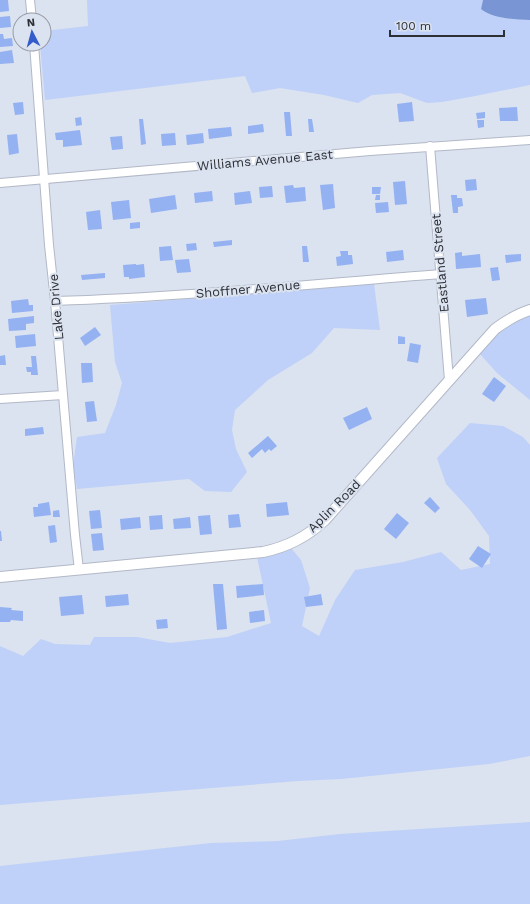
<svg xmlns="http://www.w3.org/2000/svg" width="530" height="904" viewBox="0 0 530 904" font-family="'Work Sans',sans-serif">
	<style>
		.green { fill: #bfd1f8 }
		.water { fill: #7995d4 }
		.building { fill: #94b1f2 }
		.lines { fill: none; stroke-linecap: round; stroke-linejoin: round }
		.minor-casing { stroke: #b2b8c6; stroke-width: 10 }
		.tertiary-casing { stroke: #b2b8c6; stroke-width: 12 }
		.minor { stroke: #fff; stroke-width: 8 }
		.tertiary { stroke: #fff; stroke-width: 10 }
		.labels { text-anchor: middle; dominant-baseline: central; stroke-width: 4; stroke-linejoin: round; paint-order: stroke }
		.street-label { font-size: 13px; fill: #2c2f34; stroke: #dbe2f0 }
	</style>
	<rect width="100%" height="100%" fill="#dbe2f0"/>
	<g class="green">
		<path d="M87,0H483L481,9L503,18L530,20V85L475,96L442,102L427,103L400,93L372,95L358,103L324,95L280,88L252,93L245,76L45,100L40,44H44V31L88,26Z"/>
		<path d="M374,284L380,330L334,328L312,353L268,380L235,410L232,430L236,449L247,472L231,492L205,491L189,479L77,489L73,466L77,437L105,433L116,405L122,383L115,362L110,305Z"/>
		<path d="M530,315V400L497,373L479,353L498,332L520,318Z"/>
		<path d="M470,423L503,426L523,437L530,445V756L489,764L341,779L298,781L0,805V646L23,656L41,639L55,644L90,645L94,637H137L170,643L227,637L271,623L257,557L278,554L291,548L301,560L310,588L302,626L319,636L335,600L355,570L403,562L441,552L461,570L490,564L489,536L470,510L446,484L437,458Z"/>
		<path d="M530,822V904H0V866L211,843L278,841L340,834Z"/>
	</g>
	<path class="water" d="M483,0H530V20C513,19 494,19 481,9Z"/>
	<g class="building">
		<path d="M0,0H8L9,11L0,12Z"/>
		<path d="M10,16L11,27L0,28V17Z"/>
		<path d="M0,34H3L4,39L12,38L13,46L0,47Z"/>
		<path d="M12,50L14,63L0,64V52Z"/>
		<path d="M23,102L24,114L15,115L13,103Z"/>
		<path d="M412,102L414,121L399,122L397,104Z"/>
		<path d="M517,107L518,121H500L499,108Z"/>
		<path d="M284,112H290L292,136H286Z"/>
		<path d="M485,112V118L477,119L476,113Z"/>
		<path d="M81,117L82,125L76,126L75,118Z"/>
		<path d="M139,119H143L146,144L141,145Z"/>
		<path d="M308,119H312L314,132H309Z"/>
		<path d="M477,120H484V127L478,128Z"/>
		<path d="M263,124L264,132L248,134V126Z"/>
		<path d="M231,127L232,136L209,139L208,129Z"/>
		<path d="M80,130L82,145L63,147V140H56L55,133Z"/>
		<path d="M175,133L176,145L162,146L161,134Z"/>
		<path d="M203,133L204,143L187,145L186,135Z"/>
		<path d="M17,134L19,153L9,155L7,135Z"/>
		<path d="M122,136L123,149L112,150L110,137Z"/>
		<path d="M476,179L477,190L466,191L465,180Z"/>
		<path d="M405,181L407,204L395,205L393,182Z"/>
		<path d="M333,184L335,208L323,210L320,185Z"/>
		<path d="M293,185L294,188L305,187L306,201L286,203L284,186Z"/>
		<path d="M272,186L273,197L260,198L259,187Z"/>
		<path d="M372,187H381L380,194H372Z"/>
		<path d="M212,191L213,201L195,203L194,193Z"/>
		<path d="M250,191L252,203L235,205L234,193Z"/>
		<path d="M175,195L177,209L151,213L149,199Z"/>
		<path d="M376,195H380V200H375Z"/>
		<path d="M451,195H457V198H462L463,206L458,207V213H453Z"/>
		<path d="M129,200L131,218L113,220L111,202Z"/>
		<path d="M388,202L389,212L376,213L375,203Z"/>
		<path d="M100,210L102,229L88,230L86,212Z"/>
		<path d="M140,222V228L130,229V223Z"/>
		<path d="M232,240V245L214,247L213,242Z"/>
		<path d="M196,243L197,250L187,251L186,244Z"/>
		<path d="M171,246L173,260L160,261L159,247Z"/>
		<path d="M302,246H307L309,262H303Z"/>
		<path d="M403,250L404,260L387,262L386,252Z"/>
		<path d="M340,251H348V255H352L353,264L337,266L336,257L341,256Z"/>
		<path d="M462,252V256L480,254L481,267L456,269L455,253Z"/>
		<path d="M521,254V261L506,263L505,255Z"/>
		<path d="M189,259L191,272L177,273L175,260Z"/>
		<path d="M136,264V265L144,264L145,277L129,279V277H124L123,265Z"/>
		<path d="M498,267L500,280L492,281L490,268Z"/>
		<path d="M105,273V278L82,280L81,275Z"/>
		<path d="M486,298L488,314L467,317L465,300Z"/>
		<path d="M28,299L29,305H33V311L12,313L11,301Z"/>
		<path d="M34,316V323L26,324V330L9,331L8,319Z"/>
		<path d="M95,327L101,335L85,346L80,338Z"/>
		<path d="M35,334L36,346L16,348L15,336Z"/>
		<path d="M398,336L405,337V344H398Z"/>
		<path d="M410,343L421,345L418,363L407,361Z"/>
		<path d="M5,355L6,365H0V356Z"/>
		<path d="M31,356H36L38,375H31V372H27L26,367H32Z"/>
		<path d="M81,363H92L93,382L82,383Z"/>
		<path d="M494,377L506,386L494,402L482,394Z"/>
		<path d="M94,401L97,421L87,422L85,402Z"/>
		<path d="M367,407L372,419L349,430L343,418Z"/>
		<path d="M43,427L44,434L25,436V429Z"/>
		<path d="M268,436L277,446L271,451L269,449L265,453L262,449L252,458L248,453Z"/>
		<path d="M430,497L440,508L435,513L424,503Z"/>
		<path d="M49,502L51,515L34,517L33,507H38V504Z"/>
		<path d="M287,502L289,515L267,517L266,504Z"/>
		<path d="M59,510L60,517H53V511Z"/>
		<path d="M100,510L102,528L91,529L89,511Z"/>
		<path d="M397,513L409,523L396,539L384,529Z"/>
		<path d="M239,514L241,527L229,528L228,515Z"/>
		<path d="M162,515L163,529L150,530L149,516Z"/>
		<path d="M210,515L212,534L200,535L198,516Z"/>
		<path d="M140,517L141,528L121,530L120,519Z"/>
		<path d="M190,517L191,528L174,529L173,519Z"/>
		<path d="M55,525L57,542L50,543L48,526Z"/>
		<path d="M0,531H1L2,541H0Z"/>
		<path d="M102,533L104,550L93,551L91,534Z"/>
		<path d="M478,546L491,554L482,568L469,559Z"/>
		<path d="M213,584H223L227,629L217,630Z"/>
		<path d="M263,584L264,595L237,598L236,586Z"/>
		<path d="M128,594L129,605L106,607L105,596Z"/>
		<path d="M321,594L323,605L306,607L304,597Z"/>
		<path d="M82,595L84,614L61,616L59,597Z"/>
		<path d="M0,607L12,608L11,610L23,611V621L11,620L10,622H0Z"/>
		<path d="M264,610L265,621L250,623L249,612Z"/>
		<path d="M167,619L168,628L157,629L156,620Z"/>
	</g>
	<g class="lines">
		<defs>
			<g id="minor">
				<path d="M30,0L32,20"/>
				<path d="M34,44L49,245L55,301L75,535L79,570"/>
				<path d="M430,146L449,380"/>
				<path d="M0,183L370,151L530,140"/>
				<path d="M55,301C184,297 312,284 441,274"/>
				<path d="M0,399L63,395"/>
			</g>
			<path id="tertiary" d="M0,577L263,552C287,547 307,537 325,520L495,329C506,321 517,314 530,310"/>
		</defs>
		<use href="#minor" class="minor-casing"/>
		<use href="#tertiary" class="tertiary-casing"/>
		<use href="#minor" class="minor"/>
		<use href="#tertiary" class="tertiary"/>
	</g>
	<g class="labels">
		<g class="street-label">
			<text transform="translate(265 160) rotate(-5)">Williams Avenue East</text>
			<text transform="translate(440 263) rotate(-95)">Eastland Street</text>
			<text transform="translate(248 289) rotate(-5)">Shoffner Avenue</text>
			<text transform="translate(56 307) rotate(-95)">Lake Drive</text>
			<text transform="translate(334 506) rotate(-45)">Aplin Road</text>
		</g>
	</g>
	<g transform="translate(32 32) rotate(354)"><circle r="19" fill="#dbe2f0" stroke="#959aa5"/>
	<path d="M0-3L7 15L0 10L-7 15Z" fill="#345bcb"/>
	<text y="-6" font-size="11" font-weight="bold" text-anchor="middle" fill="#2c2f34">N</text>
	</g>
	<path d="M390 30v6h114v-6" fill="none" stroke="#2c2f34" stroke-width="2"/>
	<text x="396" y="30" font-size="12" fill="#2c2f34" stroke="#dbe2f0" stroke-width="3" paint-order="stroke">100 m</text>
</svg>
